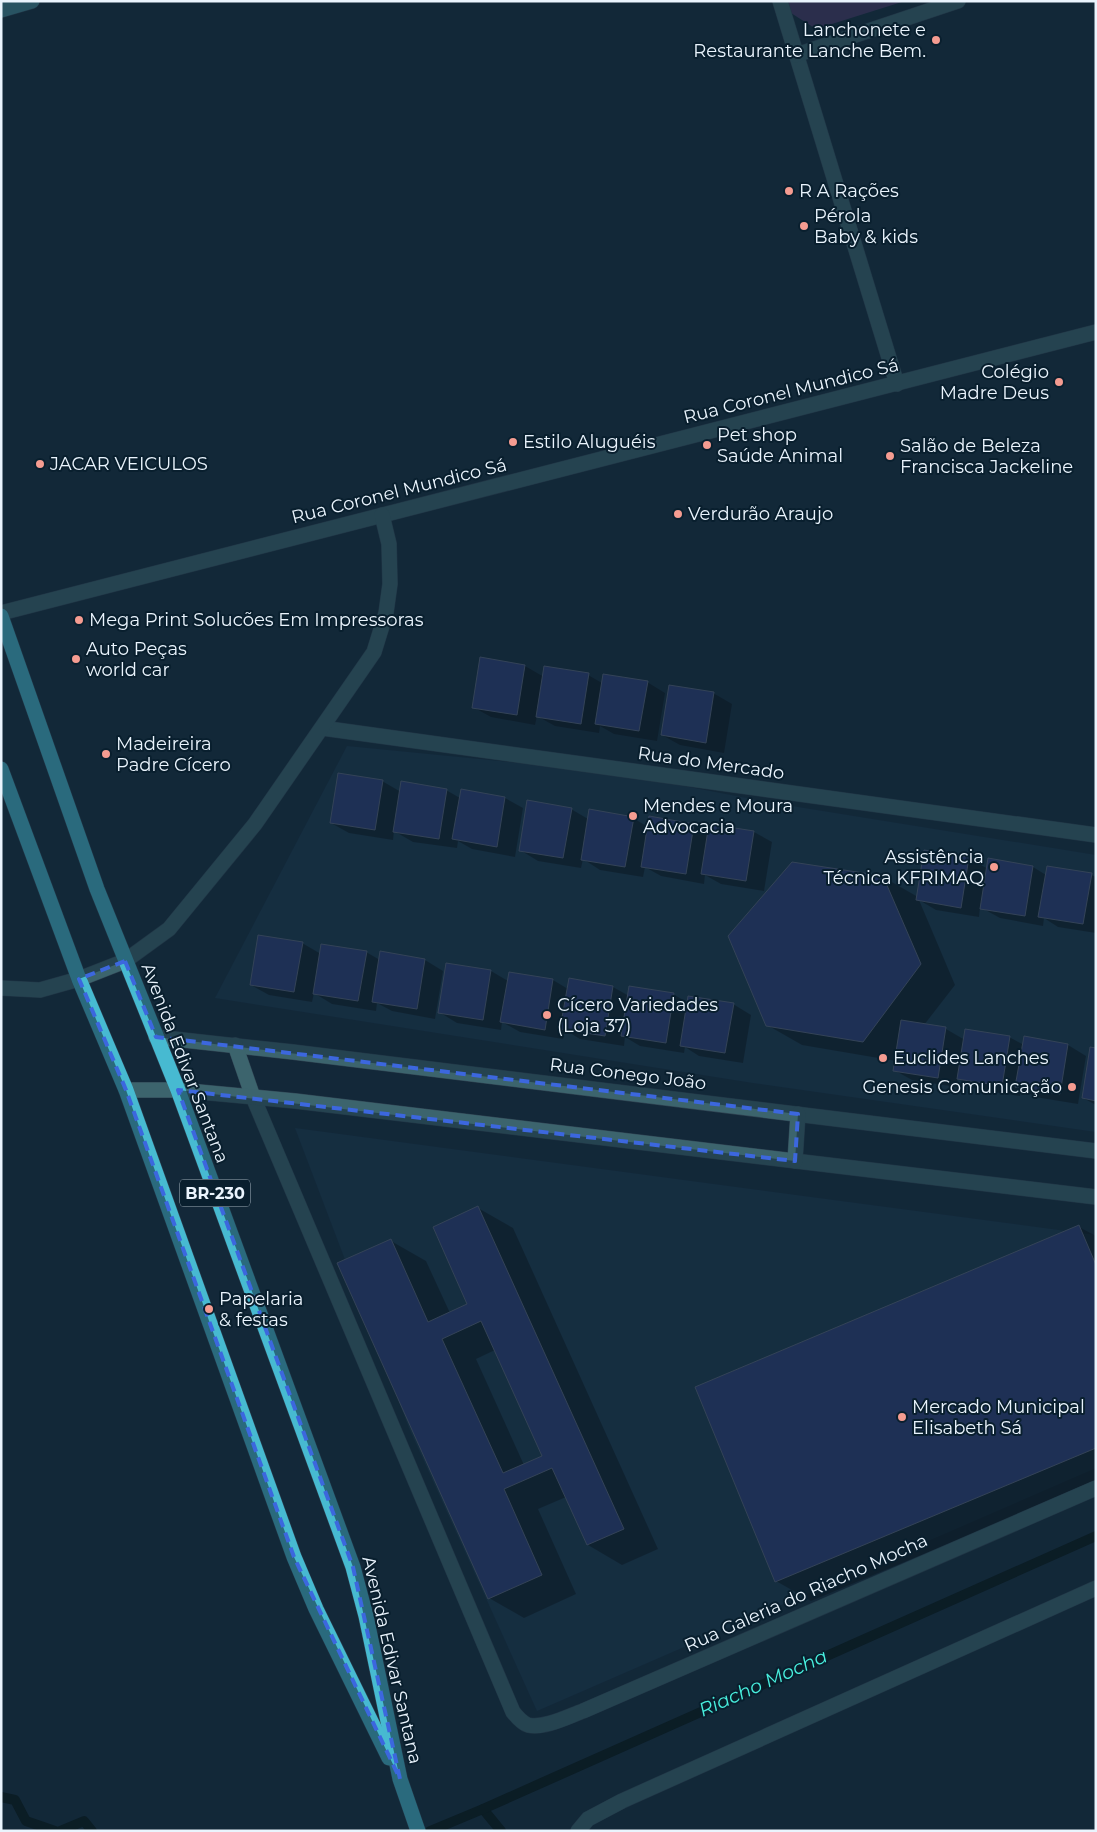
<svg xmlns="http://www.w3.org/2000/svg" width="1097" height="1832" viewBox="0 0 1097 1832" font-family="Montserrat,sans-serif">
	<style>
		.built { fill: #19354a }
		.green { fill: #493765 }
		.shadow { fill: #0007; fill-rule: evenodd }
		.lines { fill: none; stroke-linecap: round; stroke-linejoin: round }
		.stream { stroke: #03100e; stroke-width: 10 }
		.building { fill: #2e3a78; stroke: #5c647d; fill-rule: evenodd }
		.street-casing { stroke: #314554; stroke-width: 16 }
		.secondary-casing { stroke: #314554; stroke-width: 16 }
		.highway-casing { stroke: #314554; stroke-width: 16 }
		.street { stroke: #3c646d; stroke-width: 15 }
		.secondary { stroke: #438796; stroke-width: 15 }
		.highway { stroke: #47bad1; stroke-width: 15 }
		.marked { fill: none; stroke: #3c67de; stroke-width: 4; stroke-dasharray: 10 6; stroke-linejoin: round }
		.poi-dot { fill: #f59c91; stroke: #091f2e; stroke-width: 2 }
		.labels { text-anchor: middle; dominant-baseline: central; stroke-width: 4; stroke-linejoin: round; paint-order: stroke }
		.shield { fill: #091f2e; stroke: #a6b4bf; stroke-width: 1 }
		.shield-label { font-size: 16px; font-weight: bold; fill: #eaf4fd }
		.poi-label { font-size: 18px; fill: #eaf4fd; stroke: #091f2e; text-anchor: start }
		.street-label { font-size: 18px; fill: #eaf4fd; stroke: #091f2e }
		.water-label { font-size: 19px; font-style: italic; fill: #48efdd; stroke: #091f2e }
	</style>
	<rect width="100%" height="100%" fill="#132839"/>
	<g class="built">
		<path d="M347,746L613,772L767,802L1096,855V1132L753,1083L215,998Z"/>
		<path d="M295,1128L1096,1235V1468L537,1711L409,1428Z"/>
	</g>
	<path class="green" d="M788,1H905L816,29L791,13Z"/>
	<g class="shadow">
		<path d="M481,659L525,666L544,677L588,675L602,683L647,682L665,693L657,741L614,734L600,726L599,733L555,726L537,716L535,725L491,717L473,707Z"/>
		<path d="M713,693L732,704L724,753L680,745L662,735Z"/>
		<path d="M382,781L401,792L446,790L460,798H505L523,808L515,857L472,849L458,841L457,848L413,842L394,831L393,840L349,833L331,823Z"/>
		<path d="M571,809L588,819L633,818L648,827L694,825L709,834L710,825L754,832L772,842L764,891L721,884L705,875L704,884L661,876L645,867L643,877L600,870L583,859L581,868L538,861L520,850Z"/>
		<path d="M925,851L969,858L988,869L1033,867L1046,875H1091L1096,877V933L1058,927L1044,918L1043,926L1000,918L980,907L979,917L936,910L919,900L955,985L924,1025L946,1029L965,1040L1009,1037L1024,1045L1025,1038L1068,1045L1086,1056L1078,1104L1035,1097L1021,1089L1020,1096L976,1089L958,1078L956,1087L912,1080L894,1070L896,1061L802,1045L767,1025L883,877L918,897Z"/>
		<path d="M302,943L321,954L366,952L380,960H425L443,971L435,1019L392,1011L377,1003L376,1011L332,1004L314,993L312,1002L269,995L251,985Z"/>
		<path d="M491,971L508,981L553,980L568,989L570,980L613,987L629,996L673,994L688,1003L733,1004L751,1015L743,1063L699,1056L685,1047L684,1053L640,1046L625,1037L624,1046L580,1039L565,1030L563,1039L520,1032L502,1022L501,1030L457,1023L439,1012Z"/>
		<path d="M1096,1050V1105L1083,1098Z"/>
		<path d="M478,1208L513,1228L658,1549L622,1565L588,1545L566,1497L538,1509L576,1594L524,1618L489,1598L391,1241L426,1261L450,1313L469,1304ZM495,1350L543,1456L524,1465L476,1359Z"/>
		<path d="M1079,1227L1096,1236V1482L811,1601L776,1581Z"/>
	</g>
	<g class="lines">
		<g class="stream">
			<path d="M1,1797L15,1800L26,1821L55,1831"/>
			<path d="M483,1809L501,1831"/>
			<path d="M60,1831L84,1821L92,1831"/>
			<path d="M430,1831L483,1809L1096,1536"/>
		</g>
	</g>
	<g class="building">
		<path d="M480,657L525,665L517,715L472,708Z"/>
		<path d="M544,666L589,673L581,724L536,717Z"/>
		<path d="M603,674L648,681L639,731L595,724Z"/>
		<path d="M669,685L714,692L706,743L661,735Z"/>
		<path d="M338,773L383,780L375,830L330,823Z"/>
		<path d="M401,781L447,789L439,839L393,832Z"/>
		<path d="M461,789L505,797L497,847L452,839Z"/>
		<path d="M527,800L572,808L563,858L519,851Z"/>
		<path d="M589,809L634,817L625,867L581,860Z"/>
		<path d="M649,816L694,824L686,874L641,867Z"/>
		<path d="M709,824L754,831L746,881L701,874Z"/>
		<path d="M924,850L969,857L961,908L916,900Z"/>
		<path d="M988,858L1033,866L1025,916L980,909Z"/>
		<path d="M792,862L883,876L921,964L863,1042L766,1026L728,936Z"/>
		<path d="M1047,866L1092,873L1083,924L1038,917Z"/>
		<path d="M258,935L303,942L294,992L250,985Z"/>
		<path d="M321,944L367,951L358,1001L313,994Z"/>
		<path d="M380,951L425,959L417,1009L372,1002Z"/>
		<path d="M446,963L491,970L483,1020L438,1013Z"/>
		<path d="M509,972L553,979L545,1030L500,1022Z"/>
		<path d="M569,978L613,986L605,1036L560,1029Z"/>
		<path d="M629,986L674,993L666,1043L621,1036Z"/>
		<path d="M688,996L734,1003L725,1053L680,1046Z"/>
		<path d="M901,1020L946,1027L938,1078L893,1071Z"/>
		<path d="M965,1029L1010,1036L1002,1086L957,1079Z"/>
		<path d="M1024,1036L1068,1044L1060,1094L1015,1087Z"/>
		<path d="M1090,1047L1096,1048V1101L1082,1098Z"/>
		<path d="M478,1206L624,1529L587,1545L552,1468L504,1489L542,1575L488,1599L337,1263L391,1239L428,1322L467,1304L433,1227ZM481,1321L542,1456L503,1473L442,1339Z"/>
		<path d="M1079,1225L1096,1265V1448L775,1582L695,1387Z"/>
	</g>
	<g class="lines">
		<defs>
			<g id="street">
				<path d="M780,1L897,384"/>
				<path d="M796,55L958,1"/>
				<path d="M1,613L1096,332"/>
				<path d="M322,728L1096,835"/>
				<path d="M1,988L40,990L79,979L125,961L169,929L255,824L374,652L386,613L390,584L389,544L382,515"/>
				<path d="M156,1037L293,1052L1096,1151"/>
				<path d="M235,1045L253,1097L513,1712C517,1717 522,1723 528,1725C544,1729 569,1716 583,1711L1096,1488"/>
				<path d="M126,1090H178L295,1101L1096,1197"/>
				<path d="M795,1161L798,1114"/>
				<path d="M578,1831L588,1819L622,1801L1096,1588"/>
			</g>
			<path id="secondary" d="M1,10L32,1"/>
			<g id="highway">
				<path d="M1,616L97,889L178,1090L353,1567L366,1616L400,1779L418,1831"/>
				<path d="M1,769L79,979L126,1090L294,1557L316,1609L389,1758"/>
			</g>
		</defs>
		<use href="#street" class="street-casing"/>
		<use href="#secondary" class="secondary-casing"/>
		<use href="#highway" class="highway-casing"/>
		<use href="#street" class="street"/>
		<use href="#secondary" class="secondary"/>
		<use href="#highway" class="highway"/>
	</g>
	<path d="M0 0H1097V1832H0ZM125,961L156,1037L798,1114L795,1161L178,1090L353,1567L400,1779L294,1557L126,1090L79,979Z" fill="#132839" fill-opacity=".55" fill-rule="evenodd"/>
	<path class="marked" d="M125,961L156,1037L798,1114L795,1161L178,1090L353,1567L400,1779L294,1557L126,1090L79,979Z"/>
	<g class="poi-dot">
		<circle cx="936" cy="40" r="5"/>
		<circle cx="789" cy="191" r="5"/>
		<circle cx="804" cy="226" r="5"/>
		<circle cx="1059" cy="382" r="5"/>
		<circle cx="513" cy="442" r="5"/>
		<circle cx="707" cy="445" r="5"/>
		<circle cx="890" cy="456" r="5"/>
		<circle cx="40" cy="464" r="5"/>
		<circle cx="678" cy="514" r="5"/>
		<circle cx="79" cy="620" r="5"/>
		<circle cx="76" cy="659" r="5"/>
		<circle cx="106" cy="754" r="5"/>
		<circle cx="633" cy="816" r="5"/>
		<circle cx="994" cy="867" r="5"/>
		<circle cx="547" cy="1015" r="5"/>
		<circle cx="883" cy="1058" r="5"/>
		<circle cx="1072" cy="1087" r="5"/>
		<circle cx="209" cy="1309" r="5"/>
		<circle cx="902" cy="1417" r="5"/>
	</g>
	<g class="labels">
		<rect class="shield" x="180" y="1179.5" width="70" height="27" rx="4"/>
		<g class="shield-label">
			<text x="215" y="1193">BR-230</text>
		</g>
		<g class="poi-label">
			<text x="926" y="30" text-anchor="end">Lanchonete e<tspan x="926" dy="21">Restaurante Lanche Bem.</tspan></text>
			<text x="799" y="191">R A Rações</text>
			<text x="814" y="216">Pérola<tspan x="814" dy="21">Baby &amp; kids</tspan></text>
			<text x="1049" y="372" text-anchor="end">Colégio<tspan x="1049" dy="21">Madre Deus</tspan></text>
			<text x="717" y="435">Pet shop<tspan x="717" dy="21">Saúde Animal</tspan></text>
			<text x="523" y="442">Estilo Aluguéis</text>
			<text x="900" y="446">Salão de Beleza<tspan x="900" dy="21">Francisca Jackeline</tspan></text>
			<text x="50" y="464">JACAR VEICULOS</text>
			<text x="688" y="514">Verdurão Araujo</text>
			<text x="89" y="620">Mega Print Solucões Em Impressoras</text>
			<text x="86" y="649">Auto Peças<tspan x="86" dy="21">world car</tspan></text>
			<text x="116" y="744">Madeireira<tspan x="116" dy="21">Padre Cícero</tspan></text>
			<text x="643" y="806">Mendes e Moura<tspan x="643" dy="21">Advocacia</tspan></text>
			<text x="984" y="857" text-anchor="end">Assistência<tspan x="984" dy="21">Técnica KFRIMAQ</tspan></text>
			<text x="557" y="1005">Cícero Variedades<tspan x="557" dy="21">(Loja 37)</tspan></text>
			<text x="893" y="1058">Euclides Lanches</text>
			<text x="1062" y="1087" text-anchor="end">Genesis Comunicação</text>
			<text x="219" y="1299">Papelaria<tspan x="219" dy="21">&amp; festas</tspan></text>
			<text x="912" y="1407">Mercado Municipal<tspan x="912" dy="21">Elisabeth Sá</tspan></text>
		</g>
		<g class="street-label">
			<text transform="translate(791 391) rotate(-14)">Rua Coronel Mundico Sá</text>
			<text transform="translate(399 491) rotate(-14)">Rua Coronel Mundico Sá</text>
			<text transform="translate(711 763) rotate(8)">Rua do Mercado</text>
			<text transform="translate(185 1063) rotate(69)">Avenida Edivar Santana</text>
			<text transform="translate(628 1074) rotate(7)">Rua Conego João</text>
			<text transform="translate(806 1593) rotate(-24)">Rua Galeria do Riacho Mocha</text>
			<text transform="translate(392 1660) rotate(77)">Avenida Edivar Santana</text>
		</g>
		<g class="water-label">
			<text transform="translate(763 1683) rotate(-24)">Riacho Mocha</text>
		</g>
	</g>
	<rect width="1097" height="1832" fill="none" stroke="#eaf4fd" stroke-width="5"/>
</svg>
